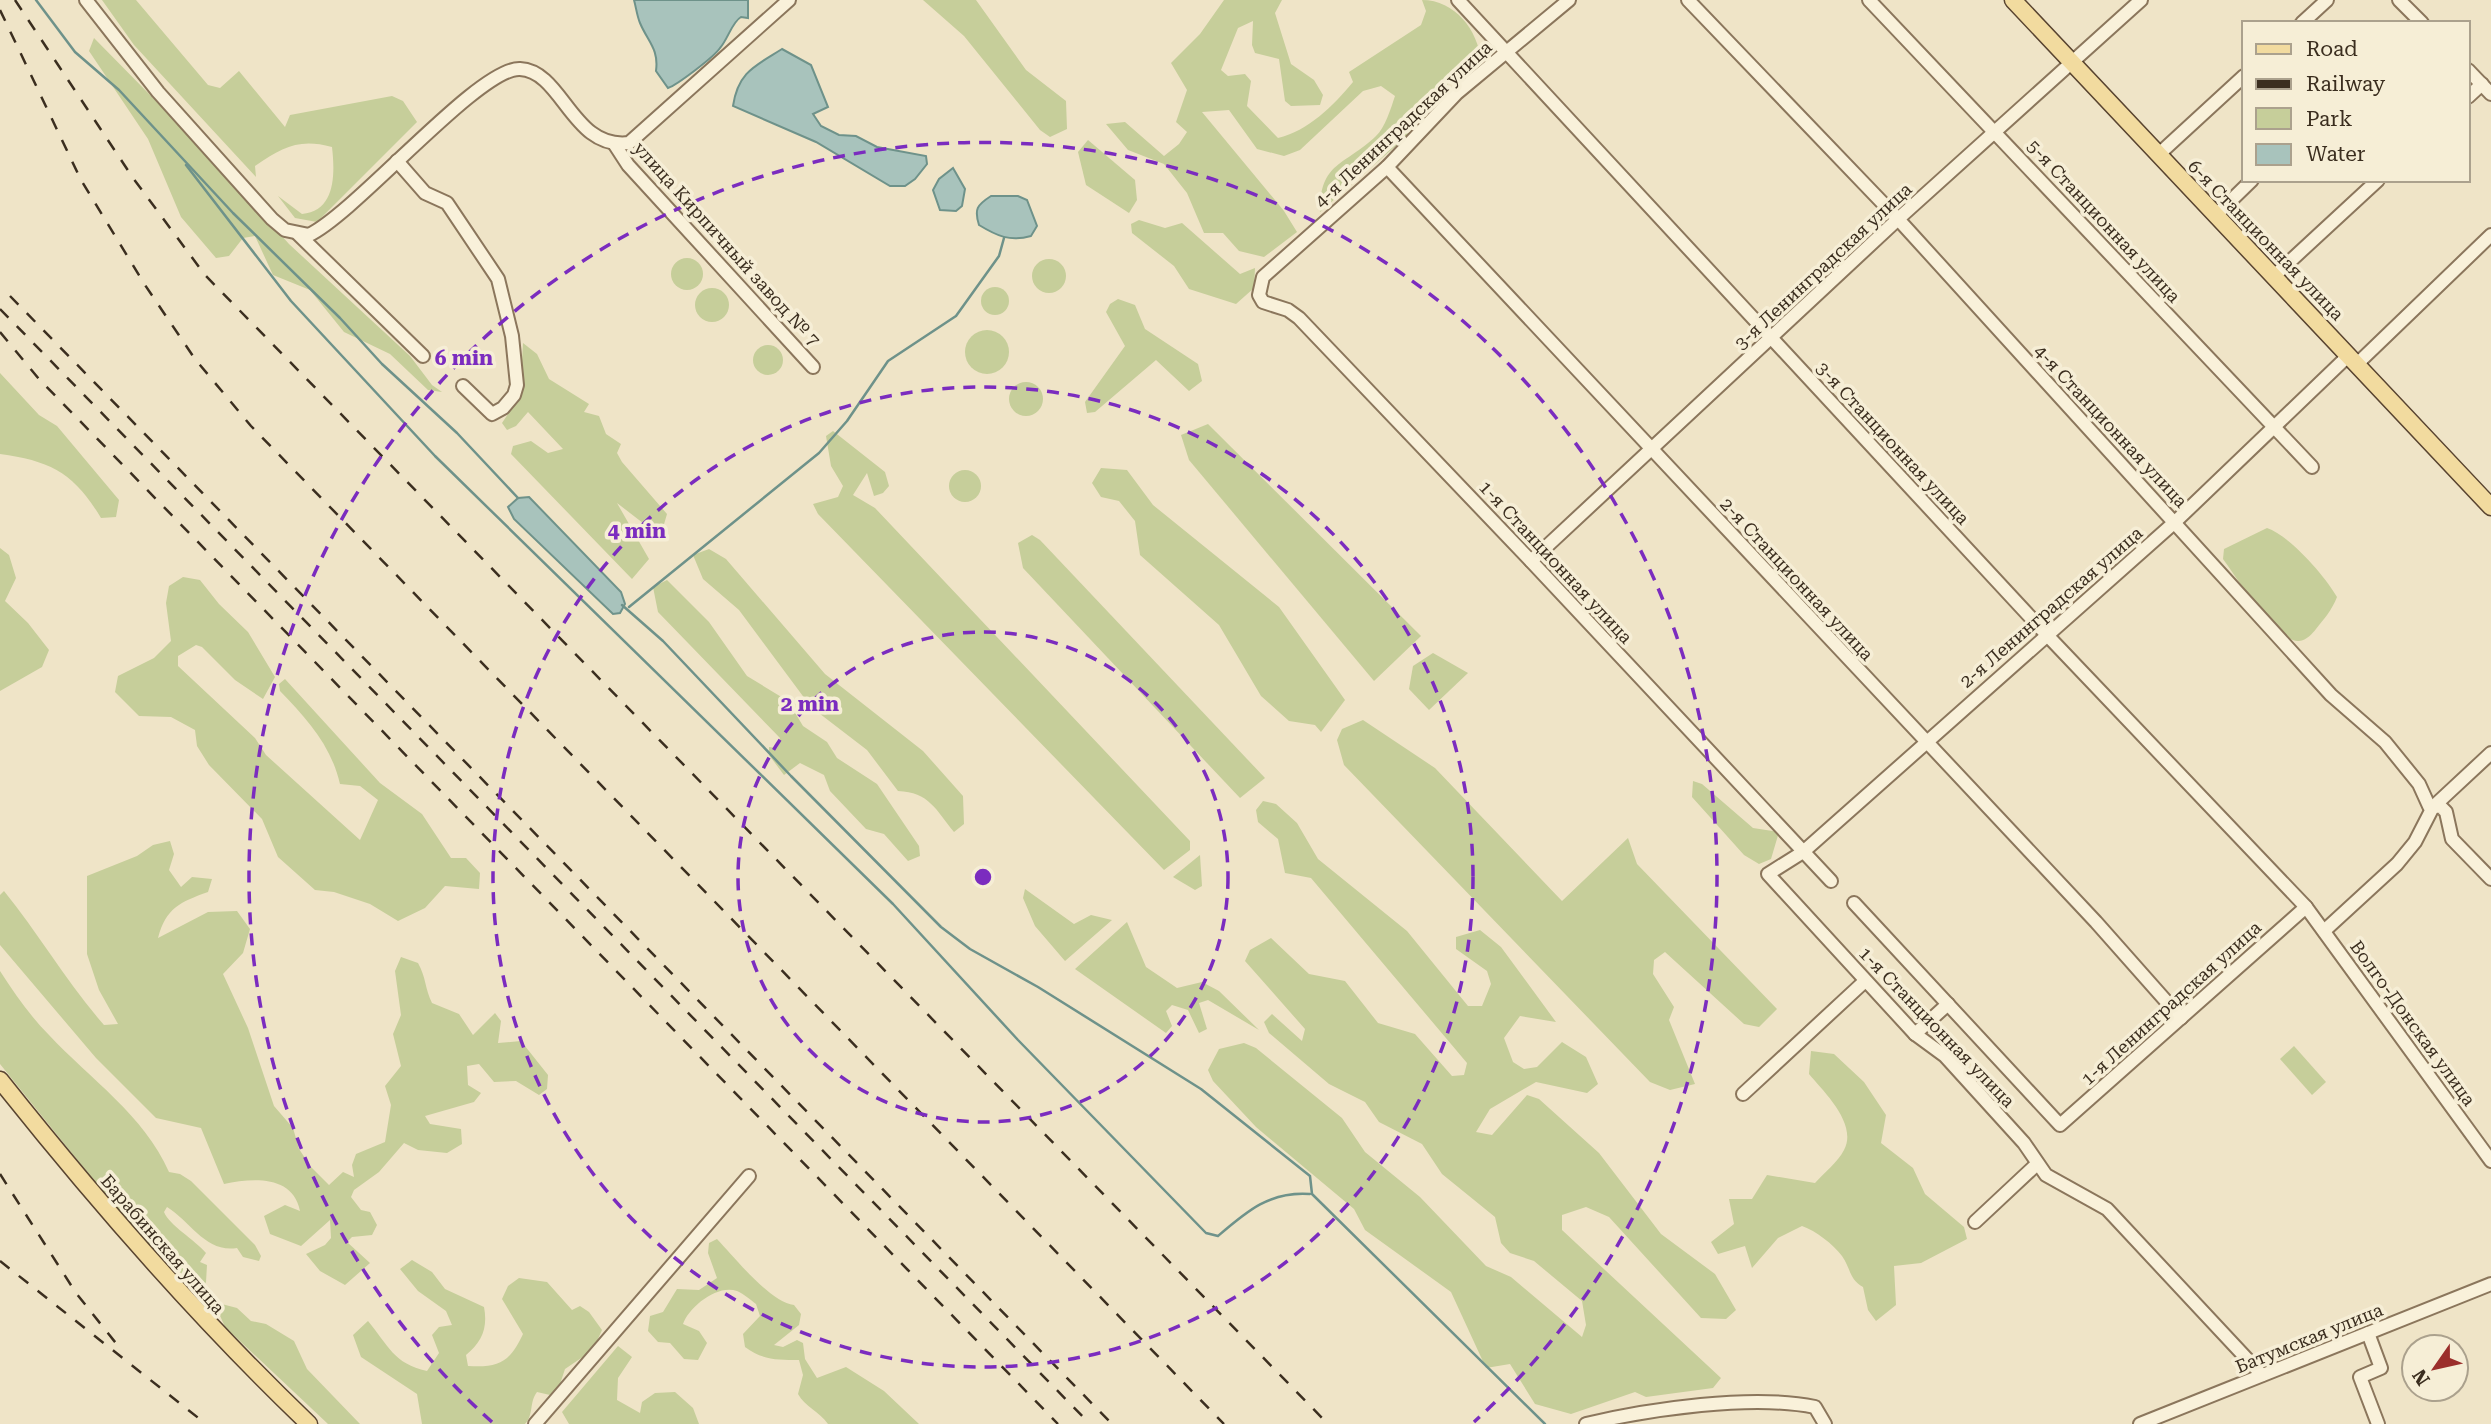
<svg xmlns="http://www.w3.org/2000/svg" width="2491" height="1424" viewBox="0 0 2491 1424" font-family="'Roboto Serif',serif">
	<style>
		.green { fill: #c6ce9a }
		.water { fill: #a8c3bc; stroke: #6e928a; stroke-width: 2 }
		.lines { fill: none; stroke-linecap: round; stroke-linejoin: round }
		.stream { stroke: #6e928a; stroke-width: 2.5 }
		.minor-casing { stroke: #8b765c; stroke-width: 16 }
		.major-casing { stroke: #594430; stroke-width: 19 }
		.minor { stroke: #f9f1da; stroke-width: 12 }
		.major { stroke: #f2db9f; stroke-width: 16 }
		.rail { stroke: #3b2e1f; stroke-width: 2.5; stroke-dasharray: 12 12; stroke-linecap: butt }
		.ring { fill: none; stroke: #7b2cbf; stroke-width: 3.5; stroke-dasharray: 12 9 }
		.labels { text-anchor: middle; dominant-baseline: central; stroke-width: 7; stroke-linejoin: round; paint-order: stroke }
		.street-label { font-size: 18px; fill: #3b2e1f; stroke: #f6eed6 }
		.centre { fill: #7b2cbf; stroke: #f6eed6; stroke-width: 3.5 }
		.ring-label { font-size: 21px; text-anchor: middle; font-weight: bold; fill: #7b2cbf; stroke: #f6eed6; stroke-width: 7; stroke-linejoin: round; paint-order: stroke }
	</style>
	<rect width="100%" height="100%" fill="#efe4c7"/>
	<g class="green">
		<path d="M102,0H136L208,85L220,88L239,71L285,127L290,115L392,96L403,101L417,122L317,222L295,218L278,196L302,214C336,211 335,173 332,147C299,138 283,147 255,166L256,177L134,45Z"/>
		<path d="M923,0H976L1026,70L1066,101L1067,129L1050,137L1040,130L964,36Z"/>
		<path d="M1224,0H1282L1275,13L1291,64L1314,80L1323,95L1320,105L1291,106L1285,101L1279,59L1255,53L1252,45L1253,21L1238,28L1221,70L1228,76L1245,74L1251,81L1247,106L1278,138C1308,131 1333,106 1353,82L1349,72L1421,25L1426,11L1422,0C1455,0 1478,30 1481,61L1462,84L1449,81L1438,109L1320,212C1320,161 1345,166 1376,136C1385,128 1391,108 1395,96L1381,86L1363,91L1300,150L1284,156L1257,149L1229,110L1202,112L1284,211L1297,232L1264,257L1239,251L1223,233H1204L1187,193L1164,164L1128,150L1106,124L1125,122L1164,156L1179,144L1187,132L1176,122L1187,90L1171,63L1200,34Z"/>
		<path d="M94,38L217,163L289,244L410,356L432,385L442,392L428,390L390,354L344,332L310,290L273,275L255,236L243,238L229,256L216,258L181,217L148,139L89,51Z"/>
		<path d="M1088,140L1135,180L1137,200L1129,213L1086,185L1078,152Z"/>
		<path d="M1139,220L1165,228L1182,223L1240,274L1255,268L1254,288L1236,304L1189,289L1174,266L1132,233L1131,224Z"/>
		<circle cx="687" cy="274" r="16"/>
		<circle cx="1049" cy="276" r="17"/>
		<circle cx="995" cy="301" r="14"/>
		<circle cx="712" cy="305" r="17"/>
		<path d="M1118,299L1135,305L1145,329L1198,364L1202,381L1189,391L1156,360L1095,412L1087,413L1085,402L1125,346L1106,312L1110,304Z"/>
		<circle cx="987" cy="352" r="22"/>
		<path d="M523,343L537,354L549,379L589,404L584,412L599,416L606,434L621,444L617,453L622,462L667,514L662,531L652,530L617,503L649,559L632,579L511,454L513,446L531,441L548,453L563,449L528,412L516,426L507,430L502,423L520,396Z"/>
		<circle cx="768" cy="360" r="15"/>
		<path d="M0,373L39,415L57,426L119,500L116,517L101,518C74,473 51,461 0,454Z"/>
		<circle cx="1026" cy="399" r="17"/>
		<path d="M1208,424L1421,636L1374,681L1189,460L1181,435Z"/>
		<path d="M833,431L885,472L889,486L883,493L874,496L867,473L853,495L875,508L1190,841V850L1164,870L818,514L813,504L838,497L843,486L831,466L826,436Z"/>
		<path d="M1101,468L1127,470L1153,505L1279,607L1345,700L1321,732L1315,725L1289,721L1261,696L1219,625L1140,555L1135,521L1119,501L1101,497L1092,483Z"/>
		<circle cx="965" cy="486" r="16"/>
		<path d="M2267,528C2290,536 2325,576 2337,597C2332,610 2324,619 2316,629C2312,634 2307,640 2299,641C2276,643 2236,576 2223,559L2224,549Z"/>
		<path d="M1032,535L1040,540L1265,778L1240,798L1023,568L1018,543Z"/>
		<path d="M0,548L9,555L16,578L5,601L28,623L49,650L42,667L0,691Z"/>
		<path d="M709,549L726,559L825,674L923,751L963,796L964,824L954,832C936,810 929,792 898,791L867,750L811,707L739,610L703,579L693,555Z"/>
		<path d="M183,577L200,580L219,604L248,632L275,677L263,699L235,680L202,647L196,645L178,656V666L255,738L266,755L360,840L378,800L360,786L340,784C331,745 307,719 280,691L279,684L285,679L380,783L422,814L451,858H466L480,873L479,889L445,886L425,908L398,921L370,904L334,892L315,890L278,857L262,819L209,765L197,746L195,730L171,717L139,716L115,692L118,676L154,658L171,641L166,603L169,586Z"/>
		<path d="M667,580L709,622L747,676L788,701L803,726L827,742L837,758L877,784L919,846L920,856L908,861L884,834L866,829L830,791L824,775L800,763L784,775L769,755V747L777,748L780,738L658,612L653,587Z"/>
		<path d="M1433,653L1468,673L1429,710L1409,689L1413,666Z"/>
		<path d="M1363,720L1435,768L1562,901L1628,838L1637,864L1777,1009L1759,1027L1744,1024L1665,952L1654,960L1653,974L1674,1007L1669,1020L1695,1084L1670,1090L1650,1082L1344,765L1337,740L1342,729Z"/>
		<path d="M1693,781L1702,784L1753,828L1779,832L1771,859L1759,864L1744,855L1692,797Z"/>
		<path d="M1263,801L1276,804L1297,823L1318,859L1407,931L1468,1006H1482L1491,984L1487,971L1456,949V937L1480,930L1501,947L1556,1022L1520,1016L1504,1038L1513,1062L1524,1069L1537,1067L1562,1042L1586,1057L1598,1084L1587,1093L1536,1082L1490,1109L1476,1132L1492,1135L1527,1095L1539,1099L1599,1153L1661,1234L1715,1274L1736,1310L1726,1319L1701,1318L1609,1217L1586,1207L1562,1215V1230L1721,1378L1713,1388L1646,1397L1635,1392L1571,1414L1535,1404L1510,1364L1486,1368L1451,1292L1365,1230L1354,1209L1256,1127L1213,1081L1208,1070L1219,1049L1244,1043L1256,1048L1342,1118L1365,1152L1420,1197L1486,1266L1511,1277L1582,1337L1586,1325L1582,1301L1534,1261L1510,1253L1501,1243L1495,1217L1442,1174L1422,1144L1379,1122L1365,1102L1329,1084L1269,1033L1264,1022L1272,1014L1302,1041L1305,1029L1245,961L1250,950L1271,938L1309,974L1345,981L1378,1023L1415,1034L1452,1076L1464,1075L1467,1063L1311,878L1285,873L1278,839L1258,822L1256,810Z"/>
		<path d="M170,841L174,854L169,870L181,887L192,877L212,879L208,892C180,902 166,908 158,938L208,912L237,911L250,929L243,953L223,974L248,1028L274,1106L293,1128L299,1149L311,1167L329,1185L343,1172L354,1177L352,1165L356,1154L385,1142L391,1105L385,1086L401,1066L393,1034L401,1015L395,971L401,957L418,963C426,977 425,989 432,1003L459,1014L473,1035L495,1013L501,1021L498,1043L521,1041L548,1075L547,1089L539,1095L516,1081L494,1082L479,1064L467,1066L468,1085L481,1093L474,1102L425,1116L430,1124L461,1129L462,1144L447,1153L418,1150L404,1143L379,1172L354,1190L351,1197L361,1210L370,1212L377,1225L372,1235L352,1237L347,1242L370,1263L345,1285L320,1271L306,1254L325,1245L331,1238L330,1220L301,1246L270,1234L264,1216L285,1205L300,1211C293,1175 253,1178 224,1184L201,1128L156,1118L96,1058L0,945V895L4,891C39,934 67,983 104,1025L118,1024L99,990L87,954V876L137,856L153,845Z"/>
		<path d="M1200,855L1202,886L1195,890L1173,877Z"/>
		<path d="M1025,889L1074,924L1091,915L1112,920L1065,961L1035,926L1023,898Z"/>
		<path d="M1127,922L1146,967L1177,988L1202,982L1219,991L1259,1030L1208,1000L1199,1003L1207,1029L1199,1033L1188,1010L1172,1005L1166,1011L1172,1026L1166,1033L1075,969Z"/>
		<path d="M0,971C15,994 30,1016 49,1035C90,1079 144,1115 169,1172L180,1174L191,1181L255,1245L261,1256L259,1261L243,1257L237,1248C206,1253 191,1222 167,1207L164,1212C169,1225 195,1240 206,1253L200,1262L207,1265L206,1282L200,1293H187L182,1290L0,1064Z"/>
		<path d="M2294,1046L2326,1082L2312,1095L2280,1059Z"/>
		<path d="M1811,1051L1834,1054L1864,1082L1886,1115L1881,1143L1913,1168L1925,1194L1964,1227L1967,1239L1921,1263L1894,1266L1896,1305L1876,1321L1868,1310L1863,1287C1849,1279 1851,1269 1842,1256C1833,1244 1816,1231 1802,1226L1778,1238L1752,1268L1745,1246L1718,1254L1711,1242L1734,1224L1729,1199H1752L1767,1175L1815,1183C1824,1173 1838,1162 1844,1150C1858,1124 1824,1092 1809,1074Z"/>
		<path d="M717,1239C735,1258 770,1302 794,1305L801,1314L799,1325L774,1345L783,1347L797,1340L803,1343L805,1359L817,1378L846,1367L884,1391L919,1424H828C819,1411 805,1407 798,1394L803,1375L799,1360C778,1360 762,1360 745,1347L743,1334L760,1316L756,1304C751,1300 744,1294 737,1291C717,1284 689,1307 683,1324L699,1331L707,1343L698,1360L684,1359L670,1343L658,1342L648,1331L650,1316L663,1312L677,1289L699,1290L717,1278L708,1253L709,1243Z"/>
		<path d="M412,1260L432,1272L445,1289L484,1307C488,1328 482,1342 466,1355L468,1366C499,1368 510,1362 523,1334L502,1299L508,1286L519,1278L547,1282L572,1310L580,1306L589,1312L602,1330L593,1350L565,1369L558,1390L550,1395L537,1392C529,1402 534,1415 525,1424H422L417,1394L361,1357L353,1335L368,1321C388,1345 394,1364 427,1371L439,1353L432,1335L439,1327L452,1325L446,1311L418,1291L400,1269Z"/>
		<path d="M214,1302L237,1308L251,1321L266,1324L294,1341L307,1369L360,1424H328L225,1327Z"/>
		<path d="M618,1346L632,1357L618,1378L617,1400L640,1413L642,1402L655,1393L675,1392L693,1408L699,1424H569L562,1412Z"/>
	</g>
	<g class="water">
		<path d="M634,0H748V18L741,17C732,22 728,39 720,48C714,57 677,85 668,88L656,71C659,49 648,42 640,23C637,16 636,7 634,0Z"/>
		<path d="M782,49L811,65L828,107L813,114L821,126L839,135L856,136L877,147L926,156L927,164L915,179L905,186H890L816,142L733,106C738,72 755,66 782,49Z"/>
		<path d="M953,168L965,189L962,206L956,211L940,210L933,190L939,179Z"/>
		<path d="M991,196H1018L1027,200L1037,226L1031,236C1010,242 997,236 979,225C974,209 977,205 991,196Z"/>
		<path d="M529,497L621,592L625,604L620,613L613,614L514,519L508,507L518,498Z"/>
	</g>
	<g class="lines">
		<g class="stream">
			<path d="M36,0L75,52L119,90L233,213L340,318L382,364L457,433L518,498"/>
			<path d="M186,165L291,301L435,456L893,904L1018,1040L1206,1233L1218,1236C1247,1211 1270,1191 1310,1194"/>
			<path d="M622,605L663,641L791,776L941,927L970,949L1038,987L1201,1089L1310,1176L1312,1194L1545,1424"/>
			<path d="M629,607L819,453L847,421L888,361L956,316L999,256L1004,238"/>
		</g>
		<defs>
			<g id="minor">
				<path d="M86,0L158,92L272,219L285,230L309,235C357,212 479,67 520,69C563,71 572,150 629,143L789,0"/>
				<path d="M1458,0L2046,634L2306,907L2491,1161"/>
				<path d="M1569,0L1457,93L1387,167L1263,277L1259,295L1263,302L1288,310L1299,318L1531,561L1831,881"/>
				<path d="M1688,0L1898,219L2331,695L2385,742L2419,784L2429,806L2441,807L2446,812L2452,839L2491,879"/>
				<path d="M1869,0L2312,467"/>
				<path d="M2399,0L2422,23"/>
				<path d="M2302,23L2327,0"/>
				<path d="M2468,70L2491,94"/>
				<path d="M2468,97L2482,84"/>
				<path d="M615,145L628,165L813,367"/>
				<path d="M2158,155L2244,76"/>
				<path d="M397,161L425,193L447,203L498,279L512,336L517,385L514,395L503,408L492,414L463,386"/>
				<path d="M1387,167L2096,922L2181,1018"/>
				<path d="M2215,216L2252,180"/>
				<path d="M298,234L423,356"/>
				<path d="M2273,277L2378,180"/>
				<path d="M2357,364L2491,235"/>
				<path d="M1531,561L1898,219L2141,0"/>
				<path d="M1854,903L2060,1125L2306,907"/>
				<path d="M2324,931L2397,864L2415,842L2433,807L2491,753"/>
				<path d="M1915,1034L1948,1004"/>
				<path d="M1743,1094L1865,981"/>
				<path d="M1975,1222L2037,1164"/>
				<path d="M2368,1333L2381,1368L2360,1377L2378,1424"/>
				<path d="M2262,1375L2107,1209L2046,1175L2024,1143L1945,1056L1915,1034L1768,874L1803,852L2175,522L2349,355"/>
				<path d="M535,1424L749,1176"/>
				<path d="M1586,1424C1650,1409 1752,1394 1815,1407L1825,1424"/>
				<path d="M2140,1424L2491,1284"/>
			</g>
			<g id="major">
				<path d="M2013,0L2491,507"/>
				<path d="M0,1080C97,1202 196,1316 309,1424"/>
			</g>
		</defs>
		<use href="#minor" class="minor-casing"/>
		<use href="#major" class="major-casing"/>
		<use href="#minor" class="minor"/>
		<use href="#major" class="major"/>
		<g class="rail">
			<path d="M15,0L133,178L205,275L1328,1424"/>
			<path d="M0,10L81,180L145,285L195,359L251,426L1224,1424"/>
			<path d="M10,296L1112,1424"/>
			<path d="M0,309L1090,1424"/>
			<path d="M0,332L39,379L1058,1424"/>
			<path d="M0,1174L76,1293L119,1347"/>
			<path d="M0,1261L206,1424"/>
		</g>
	</g>
	<g class="ring">
		<circle cx="983" cy="877" r="245"/>
		<circle cx="983" cy="877" r="490"/>
		<path d="M492 1422A734 734 0 1 1 1474 1422"/>
	</g>
	<g class="labels">
		<g class="street-label">
			<text transform="translate(1403 124) rotate(-43)">4-я Ленинградская улица</text>
			<text transform="translate(2104 221) rotate(47)">5-я Станционная улица</text>
			<text transform="translate(2266 240) rotate(46)">6-я Станционная улица</text>
			<text transform="translate(727 244) rotate(48)">улица Кирпичный завод № 7</text>
			<text transform="translate(1823 266) rotate(-43)">3-я Ленинградская улица</text>
			<text transform="translate(2111 426) rotate(47)">4-я Станционная улица</text>
			<text transform="translate(1893 443) rotate(47)">3-я Станционная улица</text>
			<text transform="translate(1556 562) rotate(47)">1-я Станционная улица</text>
			<text transform="translate(1797 579) rotate(47)">2-я Станционная улица</text>
			<text transform="translate(2051 607) rotate(-41)">2-я Ленинградская улица</text>
			<text transform="translate(2171 1003) rotate(-42)">1-я Ленинградская улица</text>
			<text transform="translate(2413 1023) rotate(54)">Волго-Донская улица</text>
			<text transform="translate(1937 1027) rotate(46)">1-я Станционная улица</text>
			<text transform="translate(163 1244) rotate(49)">Барабинская улица</text>
			<text transform="translate(2309 1338) rotate(-22)">Батумская улица</text>
		</g>
	</g>
	<circle cx="983" cy="877" r="10" class="centre"/>
	<g class="ring-label">
		<text x="464" y="365">6 min</text>
		<text x="637" y="538">4 min</text>
		<text x="810" y="711">2 min</text>
	</g>
	<rect x="2242" y="21" width="228" height="161" fill="#f6eed6" stroke="#aba18d" stroke-width="2"/>
	<rect x="2256" y="44" width="35" height="10" fill="#f2db9f" stroke="#aba18d" stroke-width="2"/>
	<text x="2306" y="56" font-size="21" fill="#3b2e1f">Road</text>
	<rect x="2256" y="79" width="35" height="10" fill="#3b2e1f" stroke="#aba18d" stroke-width="2"/>
	<text x="2306" y="91" font-size="21" fill="#3b2e1f">Railway</text>
	<rect x="2256" y="108" width="35" height="21" fill="#c6ce9a" stroke="#aba18d" stroke-width="2"/>
	<text x="2306" y="126" font-size="21" fill="#3b2e1f">Park</text>
	<rect x="2256" y="144" width="35" height="21" fill="#a8c3bc" stroke="#aba18d" stroke-width="2"/>
	<text x="2306" y="161" font-size="21" fill="#3b2e1f">Water</text>
	<g transform="translate(2435 1368) rotate(236)"><circle r="33" fill="#f6eed6" stroke="#aba18d" stroke-width="2"/>
	<path d="M0-5L12 26L0 18L-12 26Z" fill="#9b2e2b"/>
	<text y="-10" font-size="19" font-weight="bold" text-anchor="middle" fill="#3b2e1f">N</text>
	</g>
</svg>
